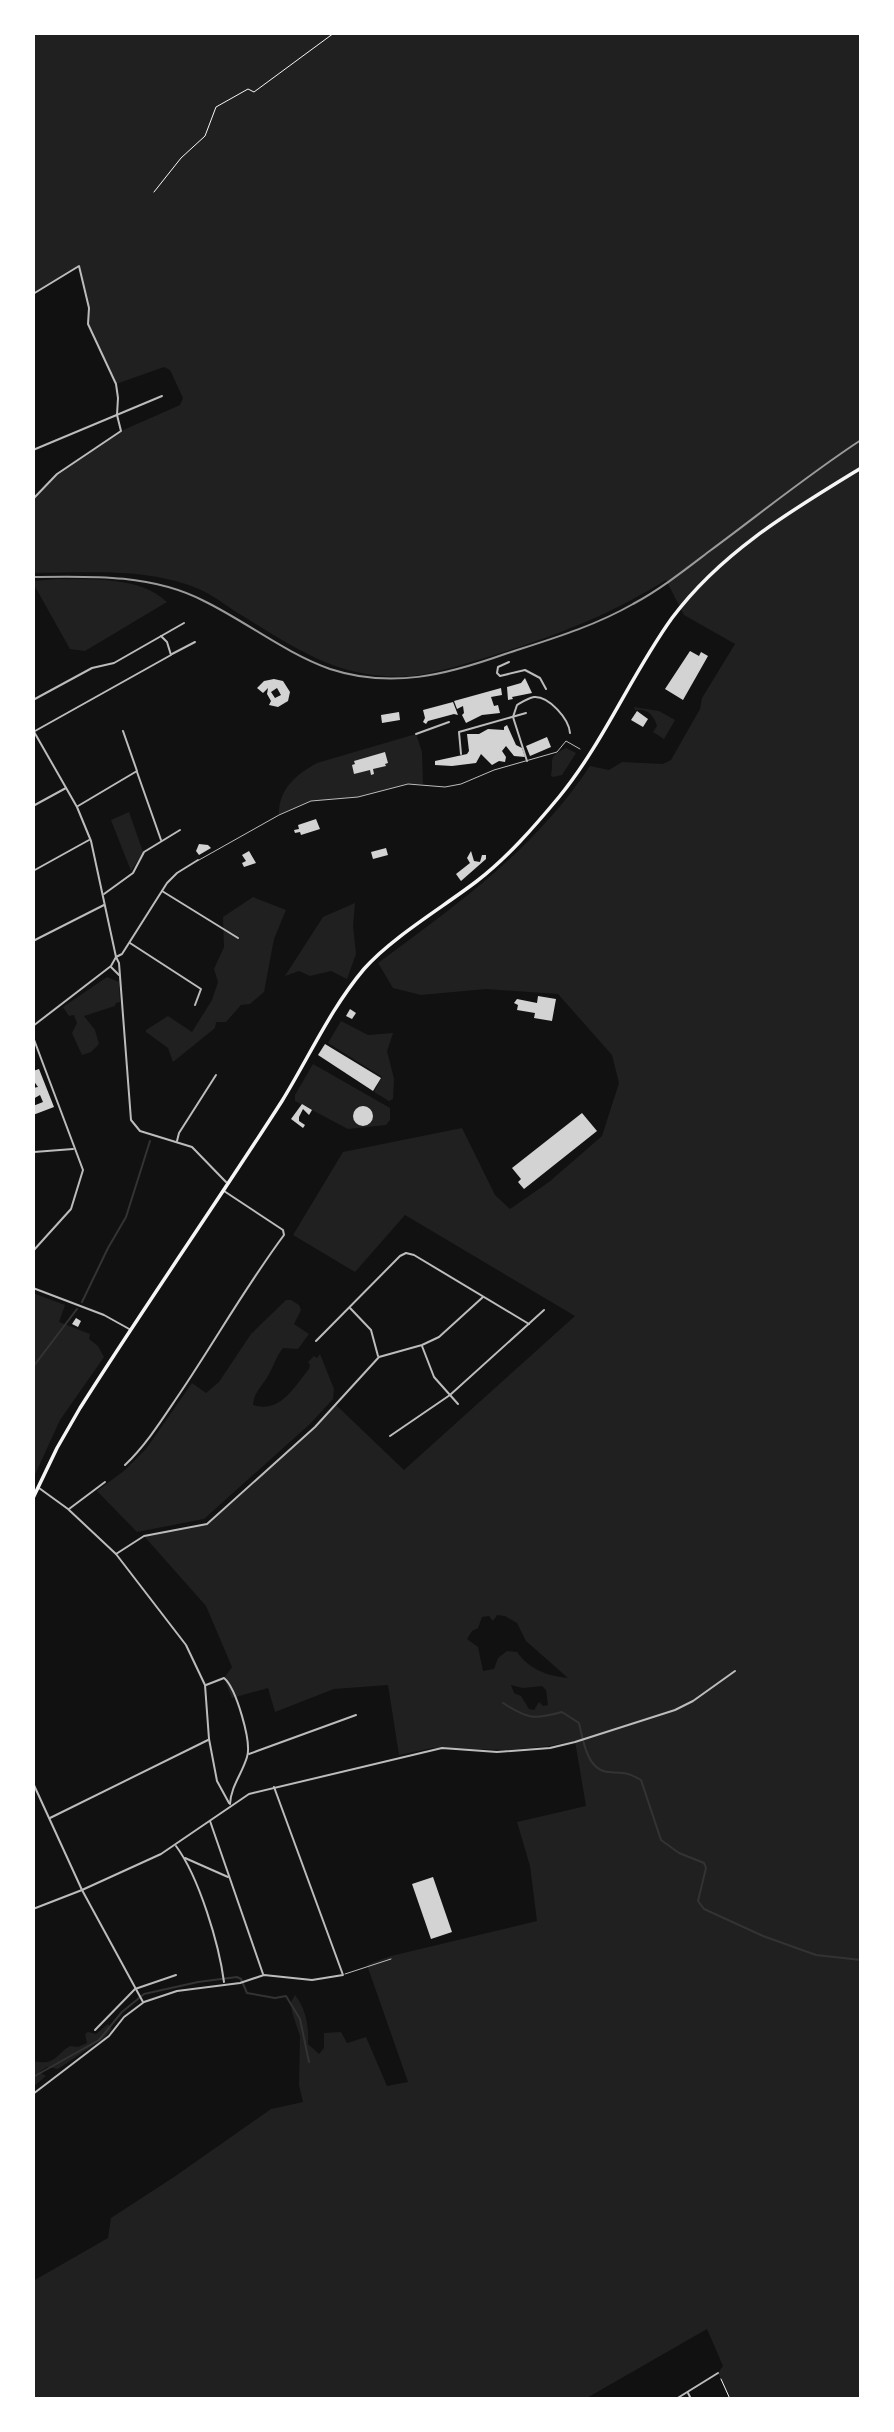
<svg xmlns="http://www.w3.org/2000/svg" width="894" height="2432" viewBox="0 0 894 2432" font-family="'Fira Sans',sans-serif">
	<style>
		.green { fill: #202020; fill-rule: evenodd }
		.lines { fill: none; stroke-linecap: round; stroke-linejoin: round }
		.stream { stroke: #333; stroke-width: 2 }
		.building { fill: #d3d3d3; fill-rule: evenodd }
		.path { stroke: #f5f5f5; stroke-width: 1 }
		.service { stroke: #bcbcbc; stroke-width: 1 }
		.pedestrian { stroke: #bcbcbc; stroke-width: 2 }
		.minor { stroke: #bcbcbc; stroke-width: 2 }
		.primary { stroke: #f5f5f5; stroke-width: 3.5 }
		.rail { stroke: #9a9a9a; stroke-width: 2 }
	</style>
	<rect width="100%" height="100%" fill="#111"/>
	<g class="green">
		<path d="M33,33H861V2399H730L718,2373L723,2366L707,2329L585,2399H33V2281L108,2238L111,2218L174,2177L271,2109L303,2102L299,2085L300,2036L292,2012L291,2002L295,1995C306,2009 309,2026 308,2044L319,2054L324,2048V2033L341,2032L347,2043L366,2037L387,2086L408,2082L367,1965L391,1956L537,1921L530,1866L517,1822L586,1806L575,1741L549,1746L509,1750L432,1748L399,1755L388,1685L334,1689L275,1712L268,1688L232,1698L224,1678L232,1667L206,1606L144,1536L207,1524L315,1427L335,1404L404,1470L575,1316L405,1215L355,1272L293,1235L343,1152L462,1128L495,1195L510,1209L549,1182L602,1136L619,1083L612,1055L558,994L486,989L421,995L393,988L378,963C458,904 534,850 590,766L609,770L622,762L663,764L671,760L700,709L702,698L735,644L684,615L666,580C608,616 555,636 491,656C468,663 443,671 419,675C392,679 361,675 335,666C298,652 266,630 233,610C223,603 212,595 201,590C149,567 89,573 33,573V499L57,474L121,431L180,405L183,398L170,370L164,367L116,384L88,324L89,308L79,267L33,294ZM497,1615L505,1616L517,1623L526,1641L568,1678C547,1676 529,1669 517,1652L507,1651L498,1658L494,1669L483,1671L478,1647L467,1639L472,1631L478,1628L482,1617L489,1616L493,1621ZM511,1685L523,1688L542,1686L546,1690L548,1705L543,1706L539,1702L534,1710L529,1709L521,1696L514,1693Z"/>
		<path d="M58,579C94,580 139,576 167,602L85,651L70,649L33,583V581Z"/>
		<path d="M634,707L659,711L675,720L664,739L653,732L657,726C654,715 647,708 635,710Z"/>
		<path d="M416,734L422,752L423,784H408L358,797L311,801L279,815C278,789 297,774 317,763Z"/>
		<path d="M566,748L576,753L562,775L553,777L551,776C554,759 547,757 566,748Z"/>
		<path d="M129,812L143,852L131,871L111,820Z"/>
		<path d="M253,897L286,910L274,939L264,992L250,1004L241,1005L226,1022H216L215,1028L173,1062L168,1048L146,1032V1030L168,1016L192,1032L212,1000L218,982L214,969L224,947L223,917Z"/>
		<path d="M355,903L353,926L356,954L347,979L331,971L310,976L299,971L285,976L323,917Z"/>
		<path d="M107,977L119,982L120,1002L116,1003L115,1006L84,1016L95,1030L99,1044L91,1052L82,1055L72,1033L77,1023L74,1015L69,1016L63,1007Z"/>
		<path d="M341,1021L368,1035L393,1033L387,1051L394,1079L393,1099L389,1101L374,1092L382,1077L328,1043Z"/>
		<path d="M313,1064L390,1108V1120L386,1125L348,1129L295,1101V1095Z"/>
		<path d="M33,1293L65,1305L59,1322L90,1334L89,1339L98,1346L104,1357L60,1420L33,1479Z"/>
		<path d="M286,1300H291L299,1305L301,1310L294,1324L309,1334L298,1349L283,1348C276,1357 274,1365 269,1374C263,1386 254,1391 253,1405C280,1414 294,1387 309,1369L310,1365L308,1362L314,1356L317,1358L320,1354L334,1389L333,1399L311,1423L204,1519L137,1532L97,1491L125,1470L146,1449L192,1383L206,1393L219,1382L251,1334Z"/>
		<path d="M108,2024L112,2029L104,2038L58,2069L47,2067L39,2072L46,2076L33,2087V2061C56,2066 55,2055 70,2046L78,2047L87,2043L85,2034L88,2032L96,2034Z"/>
	</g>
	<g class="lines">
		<g class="stream">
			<path d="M82,1302L108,1248L126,1217L150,1141"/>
			<path d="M33,1367L77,1309"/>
			<path d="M503,1703C528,1719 533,1720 562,1712L579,1723C583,1740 587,1771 609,1772C626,1774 625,1771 641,1780L661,1840L679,1853L704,1863L706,1868L698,1901L704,1909L763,1936L816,1955L861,1960"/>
			<path d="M33,2077L99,2040L122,2012L144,1994L198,1982L237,1977L241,1979L247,1993L275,1998L286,1996L300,2019L309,2062"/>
		</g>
	</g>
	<g class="building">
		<path d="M690,651L699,656L701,652L708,656L683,700L665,689Z"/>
		<path d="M525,678L532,693L512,697L513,699L508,700L507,687L521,683Z"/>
		<path d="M274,679L283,681L290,692L288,701L278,707L269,705L271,701L267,694L268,688L263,693L257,688L264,681ZM277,688L281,695L275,698L271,692Z"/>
		<path d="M501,688L502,695L491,697L494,706L498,705L500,713L482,715L466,723L462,715L464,713L463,706L457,709L454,701Z"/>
		<path d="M453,702L458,715L454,714L428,721L426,724L423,722L425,718L423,710Z"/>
		<path d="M637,711L648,719L643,727L631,720Z"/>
		<path d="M399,712L400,720L382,723L381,715Z"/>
		<path d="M507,725L516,745L522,748L525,757L514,756L506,746L502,751L506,757L505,762L499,761L492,765L481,754L476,763L452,766L435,765V761L467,754L469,751L467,734H479L488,729L504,730V727Z"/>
		<path d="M547,737L551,747L530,756L526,746Z"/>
		<path d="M385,752L388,763L385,764L386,766L373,769L374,774L371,775L370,770L354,774L352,765L355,764L354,761Z"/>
		<path d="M316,819L320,829L301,835L300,832L295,833L294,830L299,829L298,825Z"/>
		<path d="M199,844L208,845L211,848L199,855L196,851Z"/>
		<path d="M386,848L388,855L373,859L371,852Z"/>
		<path d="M249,851L256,863L244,867L242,863L246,861L242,855Z"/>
		<path d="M471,851L474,861L480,862L482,855H486V859L461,881L456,874L470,863L467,858Z"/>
		<path d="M538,996L556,999L552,1021L534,1018L535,1013L517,1010L518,1005L514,1003L517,999L537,1003Z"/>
		<path d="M350,1009L356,1013L352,1019L346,1016Z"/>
		<path d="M325,1044L381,1078L373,1091L318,1055Z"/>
		<path d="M39,1069L54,1107L33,1115V1106L43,1102L40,1095L33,1099V1088L38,1087L33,1080V1071Z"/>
		<path d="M302,1104L312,1110L309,1115L303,1109L299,1117V1121L305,1125L303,1128L291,1119Z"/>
		<circle cx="363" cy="1116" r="10"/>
		<path d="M582,1113L597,1131L524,1189L518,1182L521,1179L512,1168Z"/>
		<path d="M76,1318L81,1321L78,1327L72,1324Z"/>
		<path d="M433,1877L452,1932L431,1939L412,1884Z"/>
	</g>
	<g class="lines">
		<g class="path">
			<path d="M154,192L181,158L205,136L216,107L248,89L254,92L334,33"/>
			<path d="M721,2379L730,2399"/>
		</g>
		<g class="service">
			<path d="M199,860L279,815L311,801L358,797L408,784L445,787L461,784L494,770L557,752L566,741L580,749"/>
			<path d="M345,1974L391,1959"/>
		</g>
		<g class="pedestrian">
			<path d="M509,662L498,667L497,673L500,676L525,670L540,678L546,689"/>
			<path d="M416,734L449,722"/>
			<path d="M461,754L459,732L526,713"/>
			<path d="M527,761L513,717L517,705C522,702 528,698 534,697C549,696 569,719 570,733"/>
		</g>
		<g class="minor">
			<path d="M33,294L79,266L89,308L88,324L116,384L118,398L117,415L121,431L57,474L33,499"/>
			<path d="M33,450L162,396"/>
			<path d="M172,654L195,642"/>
			<path d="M33,700L92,668L114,663L184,623"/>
			<path d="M33,730L77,807L91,841L116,957L119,963L131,1120L140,1131L192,1147L226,1182"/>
			<path d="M35,731L171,655L167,642L161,636"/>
			<path d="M137,772L161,840"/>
			<path d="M33,806L66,788"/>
			<path d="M78,806L137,771L123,731"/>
			<path d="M33,871L89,840"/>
			<path d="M162,891L238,938"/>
			<path d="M104,894L133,873L144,852L180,830"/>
			<path d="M33,941L104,905"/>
			<path d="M130,943L201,989L195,1005"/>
			<path d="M111,967L119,975"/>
			<path d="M33,1026L111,966L116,957L122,954L167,883L177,873L198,860"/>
			<path d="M33,1037L83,1170L71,1209L33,1251"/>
			<path d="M177,1141L179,1133L216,1075"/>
			<path d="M34,1152L73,1149"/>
			<path d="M33,1288L104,1315L131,1330"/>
			<path d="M350,1308L371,1330L378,1356"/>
			<path d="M316,1341L400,1256L406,1253L414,1255L529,1324"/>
			<path d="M422,1346L434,1377L458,1404"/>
			<path d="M390,1436L450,1395L544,1310"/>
			<path d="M125,1465C147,1444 163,1418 180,1393C215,1341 246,1286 284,1235L283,1230L224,1191"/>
			<path d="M39,1488L68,1509L116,1554L186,1645L205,1685L209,1739L217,1781L229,1803"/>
			<path d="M69,1509L105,1482"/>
			<path d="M116,1554L144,1536L207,1524L315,1427L379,1357L422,1345L439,1337L483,1297"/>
			<path d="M206,1685L224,1678C236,1688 252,1742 247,1757C242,1774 231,1786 230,1804"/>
			<path d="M249,1754L356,1715"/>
			<path d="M33,1783L82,1890L143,2002"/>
			<path d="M50,1818L208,1740"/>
			<path d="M210,1821L263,1974"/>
			<path d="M176,1846C199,1877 219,1944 224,1982"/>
			<path d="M185,1858L228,1877"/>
			<path d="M33,1909L82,1890L161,1854L249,1794L442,1748L497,1752L550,1748L575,1742L675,1710L693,1701L735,1671"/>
			<path d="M95,2030L135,1989L176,1975"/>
			<path d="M33,2094L109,2036L124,2017L144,2002L177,1991L240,1983L264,1975L312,1980L343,1975L274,1787"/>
			<path d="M688,2393L691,2399"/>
			<path d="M676,2399L718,2373"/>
		</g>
		<path class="primary" d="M33,1498L57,1448L80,1408C146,1304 216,1204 282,1101C309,1057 331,1008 364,969C391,938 443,907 477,881C508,857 534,827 559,797C604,742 631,675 672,618C721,552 792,510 861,468"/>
		<path class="rail" d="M33,577C91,576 152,574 204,601C247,622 285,653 330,669C391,689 446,675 505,654C548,640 593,627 633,604C661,589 686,569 711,550C761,513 809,474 861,440"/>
	</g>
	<rect width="894" height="2432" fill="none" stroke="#ffffff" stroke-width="70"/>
</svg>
